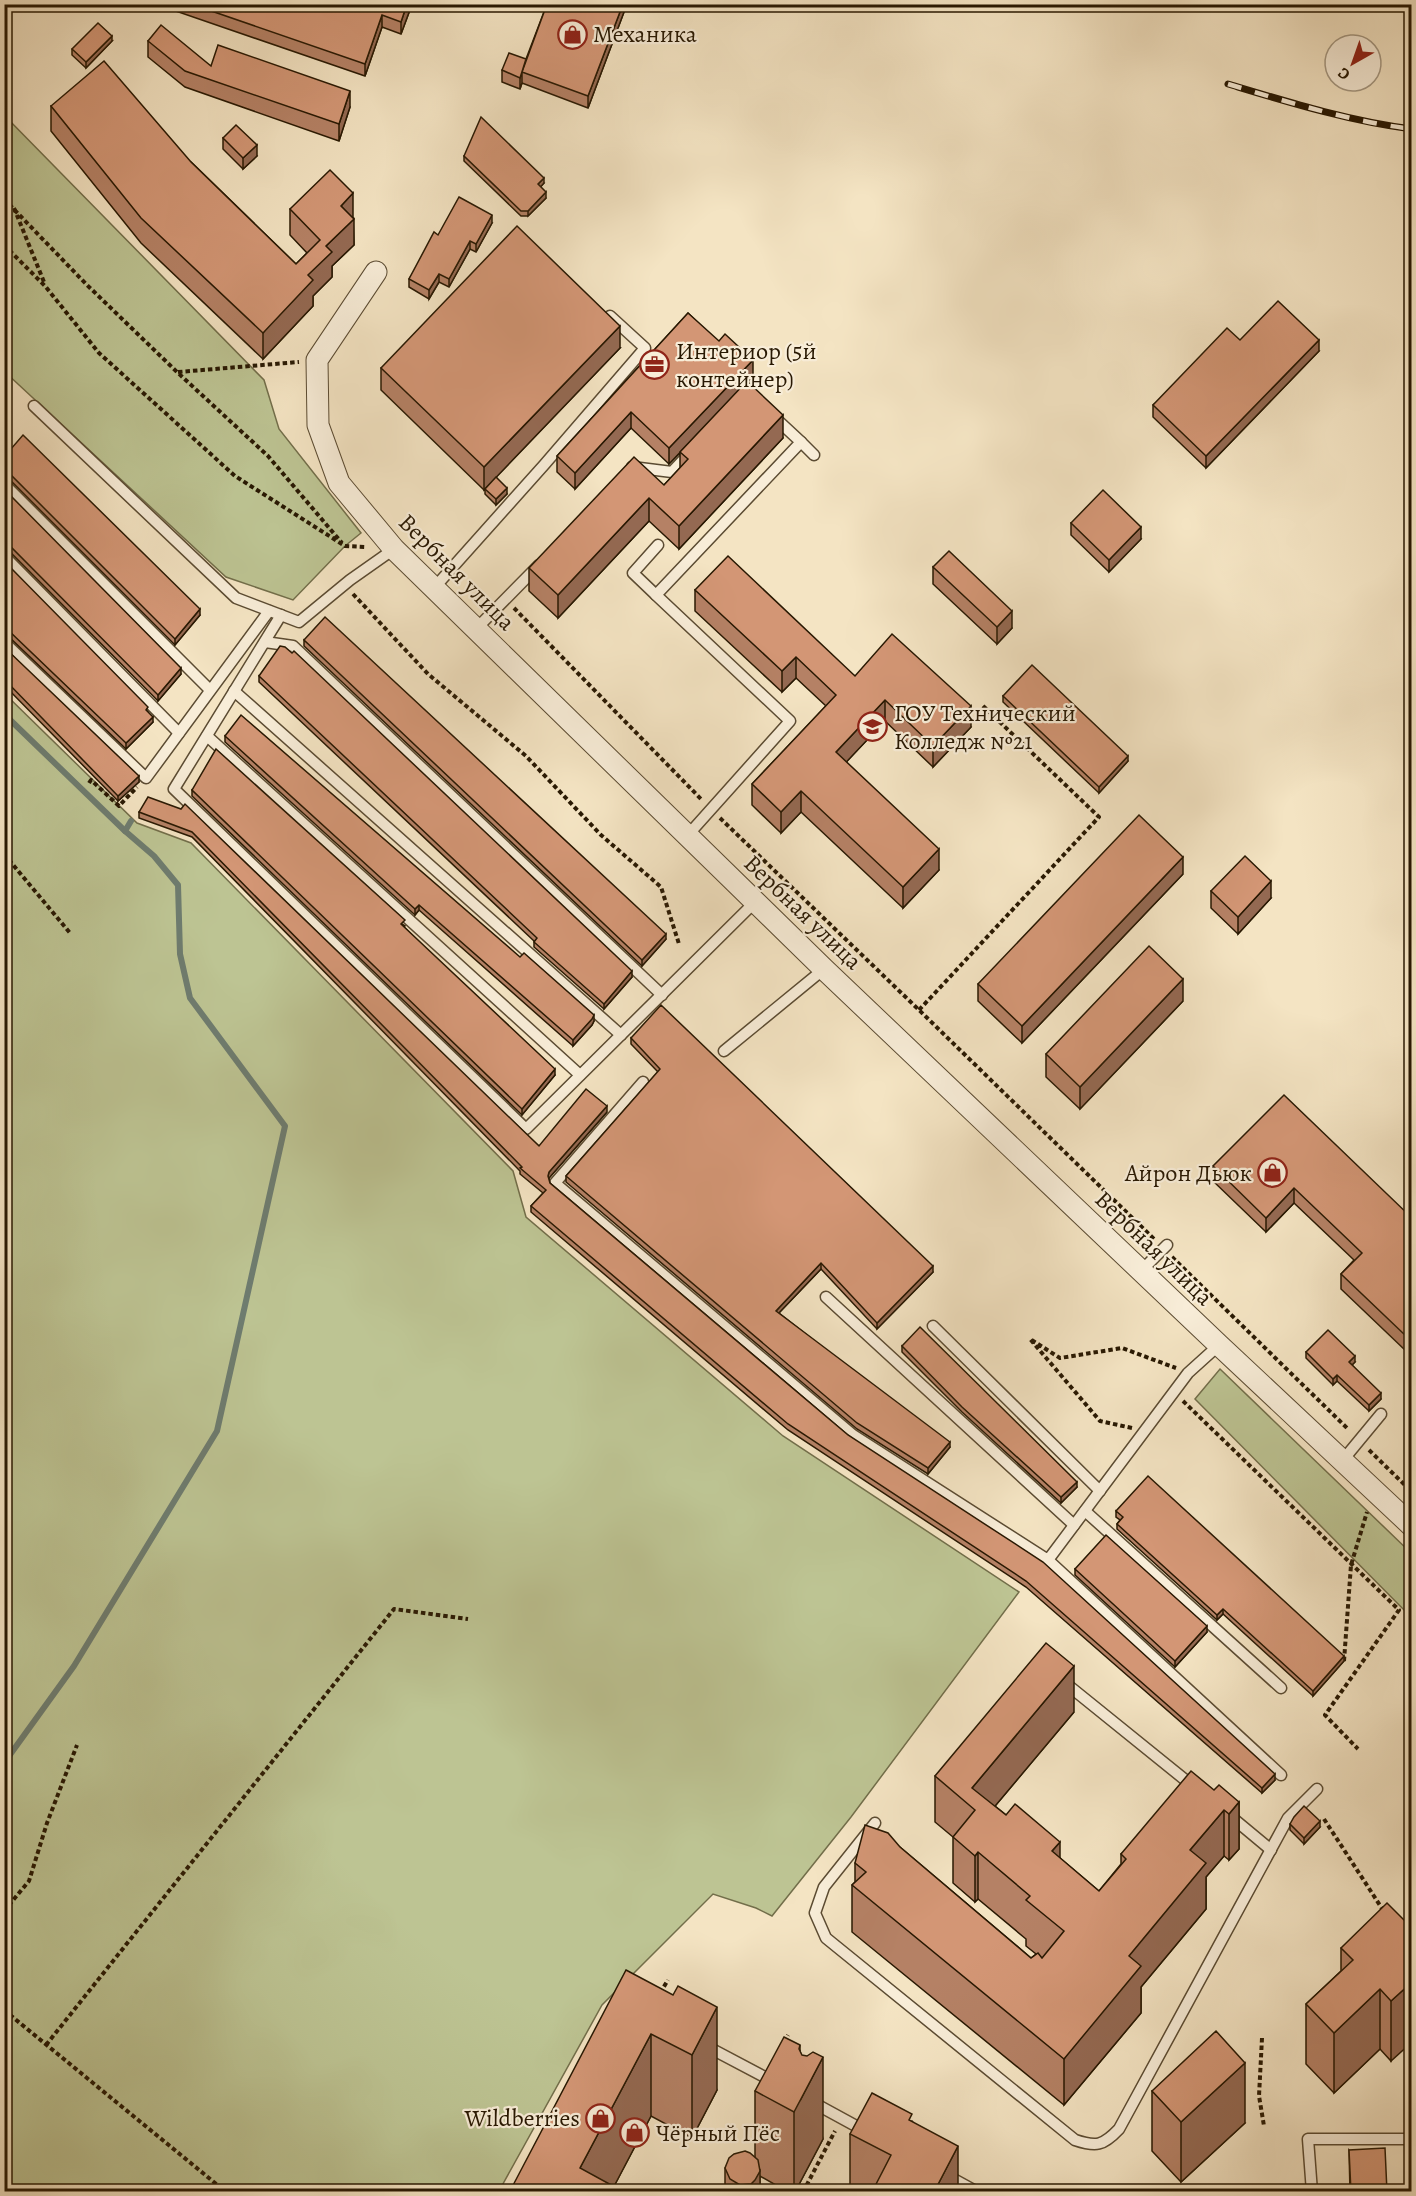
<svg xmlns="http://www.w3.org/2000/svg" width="1416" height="2196" viewBox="0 0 1416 2196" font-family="Alegreya,serif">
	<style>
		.green { fill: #bdc493; stroke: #726e4a; stroke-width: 1.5 }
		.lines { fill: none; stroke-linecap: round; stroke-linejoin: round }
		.stream { stroke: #6e7c6f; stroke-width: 6 }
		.lane-casing { stroke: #5b4b32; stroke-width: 13 }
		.street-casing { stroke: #5b4b32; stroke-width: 23 }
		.path { stroke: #281802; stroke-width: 4; stroke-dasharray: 4.5 3; stroke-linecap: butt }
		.lane { stroke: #f8edd8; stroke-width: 10 }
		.street { stroke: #f8edd8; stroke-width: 21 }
		.rail-casing { stroke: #281802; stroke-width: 7 }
		.rail { stroke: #f8edd8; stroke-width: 4.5; stroke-dasharray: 14; stroke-linecap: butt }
		.wall { fill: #b58165; stroke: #281802; stroke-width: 1.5 }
		.shaded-wall { fill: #946952; stroke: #281802; stroke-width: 1.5 }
		.building { fill: #d39675; stroke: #281802; stroke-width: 1.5 }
		.labels { text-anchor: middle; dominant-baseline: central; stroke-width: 4.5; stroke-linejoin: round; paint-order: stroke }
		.poi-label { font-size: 24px; fill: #281802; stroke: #f8edd8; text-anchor: start }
		.street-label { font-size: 24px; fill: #281802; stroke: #f8edd8 }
	</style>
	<rect width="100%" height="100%" fill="#f4e4c3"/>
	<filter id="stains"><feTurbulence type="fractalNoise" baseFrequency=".00333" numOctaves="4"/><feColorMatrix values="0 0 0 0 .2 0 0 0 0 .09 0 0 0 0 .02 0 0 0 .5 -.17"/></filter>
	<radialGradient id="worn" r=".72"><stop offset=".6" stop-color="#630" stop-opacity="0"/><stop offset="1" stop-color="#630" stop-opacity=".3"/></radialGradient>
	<g class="green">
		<path d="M4,115L264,380L279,429L361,533L345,546L293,600L226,577L5,372Z"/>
		<path d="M4,693L137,823L191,843L513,1171L526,1217L783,1436L1019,1592L851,1817L772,1916L756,1908L713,1894L602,2005L499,2191H5Z"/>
		<path d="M1220,1369L1411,1553V1617L1195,1399Z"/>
	</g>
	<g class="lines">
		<g class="stream">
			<path d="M4,714L125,831"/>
			<path d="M4,1763L74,1666L217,1431L285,1126L190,998L180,954L178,885L154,856L125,831L131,821"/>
		</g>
		<defs>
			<g id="lane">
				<path d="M34,406L236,598L299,622L350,580L394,549"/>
				<path d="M801,442L814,455"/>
				<path d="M632,467L672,472L689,454"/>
				<path d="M4,484L210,690"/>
				<path d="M4,556L179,733"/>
				<path d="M435,587L544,465L645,348L610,316"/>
				<path d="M656,595L633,573L658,545"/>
				<path d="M281,615L174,789L526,1129L756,901"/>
				<path d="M477,628L539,565"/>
				<path d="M4,642L146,778L269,611"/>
				<path d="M265,642L293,646L662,995"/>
				<path d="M234,691L621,1035"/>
				<path d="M207,736L580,1075"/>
				<path d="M688,835L790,721L656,595L801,442L773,416"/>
				<path d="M724,1051L824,969"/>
				<path d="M643,1082L555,1183L853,1435L1048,1560L1188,1373L1219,1345"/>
				<path d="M1141,1271L1167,1245"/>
				<path d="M826,1297L1074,1525"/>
				<path d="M933,1326L1100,1491"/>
				<path d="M1343,1460L1381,1414"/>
				<path d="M1085,1511L1281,1688"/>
				<path d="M1048,1560L1281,1775"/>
				<path d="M1064,1682L1194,1787"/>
				<path d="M1229,1815L1271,1850"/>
				<path d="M875,1823L824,1887L815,1913L826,1938L1075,2140C1096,2147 1103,2146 1119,2129L1288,1818L1317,1789"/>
				<path d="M706,2046L774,2082"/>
				<path d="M812,2102L867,2132"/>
				<path d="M946,2175L977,2192"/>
				<path d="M1312,2192L1308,2139H1412"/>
			</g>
			<path id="street" d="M376,272L317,360L318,425L339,483L394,549L824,969L1219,1345L1412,1526"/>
		</defs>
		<use href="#lane" class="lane-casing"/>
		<use href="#street" class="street-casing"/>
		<g class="path">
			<path d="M4,199L86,284L177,372L268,456L342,543"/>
			<path d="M14,208L44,282"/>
			<path d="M4,245L45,286L99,353L235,476L345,546L366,547"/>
			<path d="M178,372L299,362"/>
			<path d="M353,594L428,674L526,756L601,835L661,887L679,944"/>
			<path d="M514,608L702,800"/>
			<path d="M89,783L91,780L119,806L137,787"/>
			<path d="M720,818L919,1010L1154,1239"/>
			<path d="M4,854L70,933"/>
			<path d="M919,1010L1099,817L981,704"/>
			<path d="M1172,1257L1349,1430"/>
			<path d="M1183,1401L1399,1610L1325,1715L1358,1749"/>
			<path d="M1132,1428L1100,1421L1030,1339L1060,1358L1122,1348L1176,1368"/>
			<path d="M1369,1450L1412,1492"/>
			<path d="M1344,1661L1351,1565L1367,1512"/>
			<path d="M1324,1819L1383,1910"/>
			<path d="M4,1911L29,1881L47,1823L77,1745"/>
			<path d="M660,1993L668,1980"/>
			<path d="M4,2010L226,2192"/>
			<path d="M1262,2038L1259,2096L1264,2126"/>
			<path d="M784,2042L788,2035"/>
			<path d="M46,2045L394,1609L468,1619"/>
			<path d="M803,2192L835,2131"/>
		</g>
		<use href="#lane" class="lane"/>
		<use href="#street" class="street"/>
		<defs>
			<path id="rail" d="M1228,84C1288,102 1349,121 1412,129"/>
		</defs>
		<use href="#rail" class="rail-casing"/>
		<use href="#rail" class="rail"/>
	</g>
	<g class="wall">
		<path d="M164,4H411V7L401,34L382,27L365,76L164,7Z"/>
		<path d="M547,4H627L588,108L522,83L520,89L502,82V70L526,59Z"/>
		<path d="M112,41L86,68L72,55V49Z"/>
		<path d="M148,41L211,66L350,107L339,141L185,87L148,57Z"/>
		<path d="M51,106L191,162L296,264L307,253L290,235V209L353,218L354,245L332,266V277L313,296V306L263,359L141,243L51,131Z"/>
		<path d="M223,138L257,156L243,169L223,149Z"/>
		<path d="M464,156L544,183L540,187L546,198L528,216H521L464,161Z"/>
		<path d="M492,223L476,252L470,249L449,287L439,282L429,299L409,287V279L438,235Z"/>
		<path d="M688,313L753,376L748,382L783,438L679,549L649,521L558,618L529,591V568L664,485L680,468V453L669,464L631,428L575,489L557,472V456Z"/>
		<path d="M1240,340L1319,351L1206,468L1153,417V405Z"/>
		<path d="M620,348L496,477L507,494L496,505L485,494V489L484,490L381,390V368Z"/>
		<path d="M4,457L200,615L175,645L9,479L4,477Z"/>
		<path d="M4,489L181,674L158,701L9,551L4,549Z"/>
		<path d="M1071,523L1141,539L1109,572L1071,535Z"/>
		<path d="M4,561L148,712L153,722L126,749L9,637L4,635Z"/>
		<path d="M933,567L1012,628L997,644L933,584Z"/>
		<path d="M695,590L855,676L971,727L933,767L885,721L846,762L939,870L903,908L801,812L781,833L752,805V784L826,706L796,678L782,692L695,611Z"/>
		<path d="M304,640L666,939L642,966L304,646Z"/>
		<path d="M4,647L139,782L118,801L4,685Z"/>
		<path d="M259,676L632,977L604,1009L534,947V941L259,682Z"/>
		<path d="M1003,696L1128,761L1099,793L1003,702Z"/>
		<path d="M225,736L594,1021L592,1025L573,1046L419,910L415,915L225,742Z"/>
		<path d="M192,790L405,926L404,927L555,1075L522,1115L192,796Z"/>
		<path d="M181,809L539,1146L607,1112L549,1178V1179L550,1183L848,1435L1275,1780L1262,1793L1026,1587L788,1430L531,1212V1206L543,1193L520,1174V1171L192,837L139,818V812Z"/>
		<path d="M1183,874L1022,1043L978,1001V984Z"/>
		<path d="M1211,891L1271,898L1238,934L1211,908Z"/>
		<path d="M1183,1001L1080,1109L1046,1077V1054Z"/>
		<path d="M631,1038L933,1272L877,1329L821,1269L779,1313L950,1447L928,1474L857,1429L566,1182V1176L658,1072L631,1044Z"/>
		<path d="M1213,1166L1412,1218V1345L1406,1351L1341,1289V1274L1354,1260L1294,1203L1266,1232L1213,1181Z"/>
		<path d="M902,1346L1077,1487L1061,1503L962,1412L902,1352Z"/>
		<path d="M1306,1352L1355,1362L1352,1365L1381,1399L1369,1411L1337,1381L1333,1385L1306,1358Z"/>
		<path d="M1116,1511L1344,1661L1313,1696L1223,1614L1217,1620L1117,1529V1524L1120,1520L1116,1517Z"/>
		<path d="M1075,1569L1207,1632L1175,1667L1075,1575Z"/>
		<path d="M1074,1712L995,1806L1060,1858L1099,1891L1121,1864V1854L1214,1790L1239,1802V1849L1229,1860L1224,1856L1206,1877V1909L1141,1987V2013L1064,2105L852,1932V1885L855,1882V1863L900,1847L1031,1958L1036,1954L1026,1946V1939L978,1899L975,1902L953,1883V1837L935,1822V1776Z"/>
		<path d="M1290,1824L1320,1827L1304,1844L1290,1830Z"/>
		<path d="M1412,1928L1391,2061L1380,2049L1334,2093L1306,2064V2004L1341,1971V1948Z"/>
		<path d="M673,1995L717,2090L692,2138L651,2116L614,2186L510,2192Z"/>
		<path d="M800,2051L823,2139L795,2192H788L760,2176V2192H725V2168L755,2158V2091Z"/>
		<path d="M1152,2091L1245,2123L1181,2182L1152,2151Z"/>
		<path d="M912,2121L958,2192H850V2134Z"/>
		<path d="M1349,2150L1387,2192H1350Z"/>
	</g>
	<g class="shaded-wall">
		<path d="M407,4H411V7L401,34V22Z"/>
		<path d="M623,4H627L588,108V96Z"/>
		<path d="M382,15V27L365,76V64Z"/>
		<path d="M112,36V41L86,68V62Z"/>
		<path d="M526,59L522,72V83L520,89V78Z"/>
		<path d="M350,91V107L339,141V124Z"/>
		<path d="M257,145V156L243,169V158Z"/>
		<path d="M544,178V183L538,190V184Z"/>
		<path d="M546,192V198L528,216V211Z"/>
		<path d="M353,193V219L341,206Z"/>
		<path d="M492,215V223L476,252V244Z"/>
		<path d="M354,219V245L332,266V277L313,296V306L263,359V333L326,246Z"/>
		<path d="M470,241V249L449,287V279Z"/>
		<path d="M439,274V282L429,299V290Z"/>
		<path d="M620,326V348L484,490V467Z"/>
		<path d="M1319,340V351L1206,468V456Z"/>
		<path d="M753,360V376L669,464V448Z"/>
		<path d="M631,412V428L575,489V473Z"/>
		<path d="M783,415V438L679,549V526Z"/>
		<path d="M507,488V494L496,505V499Z"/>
		<path d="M649,498V521L558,618V595Z"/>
		<path d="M1141,527V539L1109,572V560Z"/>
		<path d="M200,609V615L175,645V639Z"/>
		<path d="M1012,611V628L997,644V627Z"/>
		<path d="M796,657V678L782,692V671Z"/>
		<path d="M181,668V674L158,701V695Z"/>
		<path d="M885,700V721L836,773V752Z"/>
		<path d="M971,706V727L933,767V746Z"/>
		<path d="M153,717V722L126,749V743Z"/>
		<path d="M1128,756V761L1099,793V787Z"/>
		<path d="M139,776V782L118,801V796Z"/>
		<path d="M801,791V812L781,833V812Z"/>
		<path d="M939,849V870L903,908V887Z"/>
		<path d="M1183,857V874L1022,1043V1026Z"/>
		<path d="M1271,881V898L1238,934V917Z"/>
		<path d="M419,905V910L415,915V909Z"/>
		<path d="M666,934V939L642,966V960Z"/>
		<path d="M632,971V977L604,1009V1004Z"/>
		<path d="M1183,979V1001L1080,1109V1087Z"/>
		<path d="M594,1015V1021L592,1025L573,1046V1040Z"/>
		<path d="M555,1069V1075L522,1115V1109Z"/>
		<path d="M607,1106V1112L549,1178L548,1182V1176L549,1172Z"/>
		<path d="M1294,1188V1203L1266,1232V1218Z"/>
		<path d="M821,1263V1269L776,1316V1311Z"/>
		<path d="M933,1266V1272L877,1329V1323Z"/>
		<path d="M1412,1330V1345L1406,1351V1336Z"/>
		<path d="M1355,1356V1362L1349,1368V1362Z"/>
		<path d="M1337,1375V1381L1333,1385V1379Z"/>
		<path d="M1381,1393V1399L1369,1411V1405Z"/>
		<path d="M950,1442V1447L928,1474V1468Z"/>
		<path d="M1077,1482V1487L1061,1503V1497Z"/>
		<path d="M1223,1609V1614L1217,1620V1615Z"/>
		<path d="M1207,1626V1632L1175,1667V1661Z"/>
		<path d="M1344,1656V1661L1313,1696V1691Z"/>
		<path d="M1074,1666V1712L975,1830V1810L972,1788Z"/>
		<path d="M1275,1774V1780L1262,1793V1788Z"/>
		<path d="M1239,1802V1849L1229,1860V1814Z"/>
		<path d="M1224,1810V1856L1206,1877V1909L1141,1987V2013L1064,2105V2059L1190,1850Z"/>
		<path d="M1320,1821V1827L1304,1844V1838Z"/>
		<path d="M1060,1842V1888L1052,1851Z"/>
		<path d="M978,1852V1899L975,1902V1856Z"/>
		<path d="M1412,1982V2042L1391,2061V2001Z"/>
		<path d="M1380,1989V2049L1334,2093V2033Z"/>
		<path d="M717,2007V2090L692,2138V2055Z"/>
		<path d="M651,2034V2116L611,2192L580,2168Z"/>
		<path d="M800,2045V2101L823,2057V2139L795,2192H794V2112Z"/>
		<path d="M1245,2063V2123L1181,2182V2122Z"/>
		<path d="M958,2146V2192H934Z"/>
		<path d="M760,2171V2192H751V2184Z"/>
	</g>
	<g class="building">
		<path d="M191,4H407L401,22L382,15L365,64Z"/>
		<path d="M547,4H623L588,96L522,72Z"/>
		<path d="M98,23L112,36L86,62L72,49Z"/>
		<path d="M161,25L211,66L218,45L350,91L339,124L185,71L148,41Z"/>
		<path d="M509,53L526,59L520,78L502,70Z"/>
		<path d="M104,61L191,162L296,264L320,240L290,209L330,170L353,193L341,206L354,219L326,246L332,252L308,275L313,280L263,333L141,218L51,106Z"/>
		<path d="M481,117L544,178L538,184L546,192L528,211H521L464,156Z"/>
		<path d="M236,125L257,145L243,158L223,138Z"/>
		<path d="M459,197L492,215L476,244L470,241L449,279L439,274L429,290L409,279L434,232L438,235Z"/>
		<path d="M517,226L620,326L484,467L381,368Z"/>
		<path d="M1278,301L1319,340L1206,456L1153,405L1227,328L1240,340Z"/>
		<path d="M688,313L719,341L725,334L753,360L669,448L631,412L575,473L557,456Z"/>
		<path d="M747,381L783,415L679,526L649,498L558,595L529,568L634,457L664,485L688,459L680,452Z"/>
		<path d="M23,435L200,609L175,639L9,473L4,472V457Z"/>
		<path d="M496,477L507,488L496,499L485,489Z"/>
		<path d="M4,489L181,668L158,695L9,545L4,543Z"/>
		<path d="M1103,490L1141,527L1109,560L1071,523Z"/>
		<path d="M949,551L1012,611L997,627L933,567Z"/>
		<path d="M728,556L855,676L892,634L971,706L933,746L885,700L836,752L939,849L903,887L801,791L781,812L752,784L836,695L796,657L782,671L695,590Z"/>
		<path d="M4,561L148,707L146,710L153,717L126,743L9,631L4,630Z"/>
		<path d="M325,617L666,934L642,960L304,640Z"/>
		<path d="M280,646L285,647L292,653L294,651L632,971L604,1004L534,942L537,938L259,676Z"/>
		<path d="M4,647L139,776L118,796L4,679Z"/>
		<path d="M1032,665L1128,756L1099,787L1003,696Z"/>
		<path d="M241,715L520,957L524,953L594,1015L592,1019L573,1040L419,905L415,909L225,736Z"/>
		<path d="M216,749L405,920L401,924L555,1069L522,1109L192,790Z"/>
		<path d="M148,797L181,809L185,804L539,1146L586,1089L607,1106L549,1172L548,1176L550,1183L848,1435L1043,1562L1275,1774L1262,1788L1026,1581L788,1424L531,1206L546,1190L520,1168L522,1167L192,832L139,812Z"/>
		<path d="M1139,815L1183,857L1022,1026L978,984Z"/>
		<path d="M1245,856L1271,881L1238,917L1211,891Z"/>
		<path d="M1149,946L1183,979L1080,1087L1046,1054Z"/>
		<path d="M661,1005L933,1266L877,1323L821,1263L776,1311L950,1442L928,1468L857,1423L566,1176L660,1069L631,1038Z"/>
		<path d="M1284,1095L1412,1218V1330L1406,1336L1341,1274L1362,1253L1294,1188L1266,1218L1213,1166Z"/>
		<path d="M920,1327L1077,1482L1061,1497L962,1407L902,1346Z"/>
		<path d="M1328,1330L1355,1356L1349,1362L1381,1393L1369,1405L1337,1375L1333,1379L1306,1352Z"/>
		<path d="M1148,1476L1344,1656L1313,1691L1223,1609L1217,1615L1117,1524L1123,1517L1116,1511Z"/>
		<path d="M1106,1535L1207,1626L1175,1661L1075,1569Z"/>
		<path d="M1046,1643L1074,1666L972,1788L1006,1815L1015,1804L1060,1842L1052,1851L1099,1891L1126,1859L1121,1854L1191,1771L1214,1790L1219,1785L1239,1802L1229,1814L1224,1810L1190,1850L1206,1863L1129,1956L1141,1966L1064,2059L852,1885L866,1872L855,1863L865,1825L888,1833L900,1847L1031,1958L1038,1953L1042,1958L1064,1931L1026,1900L1030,1896L978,1852L975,1856L953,1837L975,1810L935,1776Z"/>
		<path d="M1304,1806L1320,1821L1304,1838L1290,1824L1294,1817Z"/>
		<path d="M1387,1903L1412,1928V1982L1391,2001L1380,1989L1334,2033L1306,2004L1353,1960L1341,1948Z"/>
		<path d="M626,1970L673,1995L678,1986L717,2007L692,2055L651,2034L580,2168L624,2192H511L510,2191Z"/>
		<path d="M1216,2031L1245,2063L1181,2122L1152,2091Z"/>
		<path d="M784,2037L800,2045L799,2049L802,2055L807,2056L813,2052L823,2057L794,2112L755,2091Z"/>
		<path d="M872,2093L912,2114L909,2120L958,2146L934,2192H872L891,2155L850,2134Z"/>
		<path d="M1385,2148L1387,2192H1351L1349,2150Z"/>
		<path d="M745,2151L750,2153L758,2160L760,2171L755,2180L751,2184L740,2185L730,2179L725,2168L729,2158L734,2154Z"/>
		<path d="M1113,2186L1122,2192H1109Z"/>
	</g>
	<defs>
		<symbol id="shop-ring" viewBox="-11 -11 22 22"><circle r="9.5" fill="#f8edd8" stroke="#8f2418" stroke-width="1.5"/><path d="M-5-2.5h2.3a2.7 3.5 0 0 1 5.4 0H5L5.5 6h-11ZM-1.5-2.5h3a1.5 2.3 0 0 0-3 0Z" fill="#8f2418"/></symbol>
		<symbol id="office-ring" viewBox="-11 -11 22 22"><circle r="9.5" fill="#f8edd8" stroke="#8f2418" stroke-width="1.5"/><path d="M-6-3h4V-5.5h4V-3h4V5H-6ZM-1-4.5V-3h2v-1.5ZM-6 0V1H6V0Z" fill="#8f2418"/></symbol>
		<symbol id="university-ring" viewBox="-11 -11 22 22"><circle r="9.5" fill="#f8edd8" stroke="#8f2418" stroke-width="1.5"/><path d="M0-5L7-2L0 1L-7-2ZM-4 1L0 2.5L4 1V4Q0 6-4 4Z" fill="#8f2418"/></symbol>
	</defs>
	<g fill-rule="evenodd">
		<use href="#shop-ring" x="556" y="18" width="33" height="33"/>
		<use href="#office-ring" x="638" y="348" width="33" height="33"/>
		<use href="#university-ring" x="856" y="710" width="33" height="33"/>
		<use href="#shop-ring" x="1256" y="1156" width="33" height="33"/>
		<use href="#shop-ring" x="584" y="2102" width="33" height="33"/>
		<use href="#shop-ring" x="618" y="2116" width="33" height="33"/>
	</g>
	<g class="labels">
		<g class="poi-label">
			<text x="593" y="34">Механика</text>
			<text x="676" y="351">Интериор (5й<tspan x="676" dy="28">контейнер)</tspan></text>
			<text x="894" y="713">ГОУ Технический<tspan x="894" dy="28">Колледж №21</tspan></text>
			<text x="1252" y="1173" text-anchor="end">Айрон Дьюк</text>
			<text x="580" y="2118" text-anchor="end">Wildberries</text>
			<text x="656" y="2133">Чёрный Пёс</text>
		</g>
		<g class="street-label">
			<text transform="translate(457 572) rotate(45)">Вербная улица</text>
			<text transform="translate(803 912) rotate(44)">Вербная улица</text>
			<text transform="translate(1154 1248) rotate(44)">Вербная улица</text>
		</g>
	</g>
	<rect width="1416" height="2196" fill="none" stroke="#f4e4c3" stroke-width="24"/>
	<rect x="6" y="6" width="1404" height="2184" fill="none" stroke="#281802" stroke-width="3"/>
	<rect x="12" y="12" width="1392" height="2172" fill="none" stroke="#281802" stroke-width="1.5"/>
	<g transform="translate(1353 63) rotate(220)"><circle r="28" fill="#f8edd8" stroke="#a59882" stroke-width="1.5"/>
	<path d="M0-4.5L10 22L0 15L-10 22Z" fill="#8f2418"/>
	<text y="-9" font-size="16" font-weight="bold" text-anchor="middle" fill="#281802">С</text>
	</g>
	<rect width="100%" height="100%" filter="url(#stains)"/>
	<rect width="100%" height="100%" fill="url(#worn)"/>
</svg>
